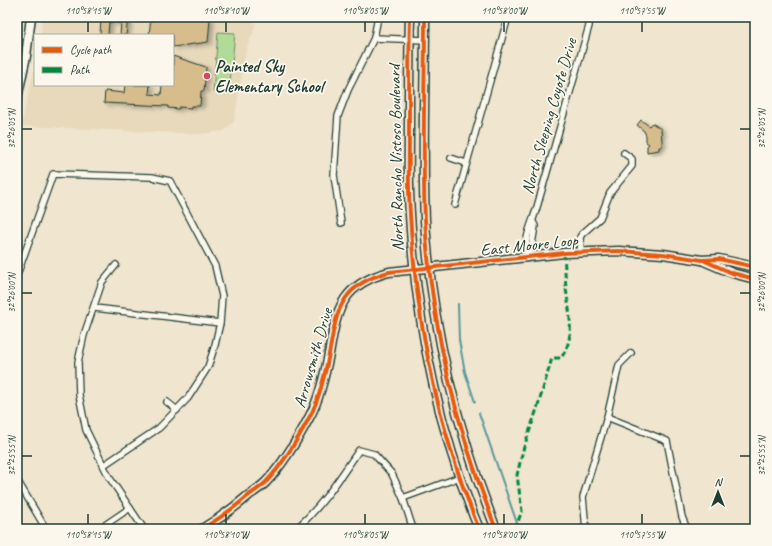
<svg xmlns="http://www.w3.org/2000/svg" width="772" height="546" viewBox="0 0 772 546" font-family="Caveat,sans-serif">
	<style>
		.built { fill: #e8d9bb }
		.green { fill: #b2db98; stroke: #688c66 }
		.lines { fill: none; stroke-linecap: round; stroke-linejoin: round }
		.stream { stroke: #5c989b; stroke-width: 2 }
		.building { fill: #d7bc8c; stroke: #1f3d34; filter: url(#shadow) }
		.street-casing { stroke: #1f3d34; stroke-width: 8 }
		.secondary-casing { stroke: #1f3d34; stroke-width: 11 }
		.street { stroke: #fbf7ec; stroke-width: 5.5 }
		.secondary { stroke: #fbf7ec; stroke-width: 8 }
		.quiet { stroke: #00873e; stroke-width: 3; stroke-dasharray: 6 3; stroke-linecap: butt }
		.cycleway-casing { stroke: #fbf7ec; stroke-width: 6 }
		.cycleway { stroke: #e8590c; stroke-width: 4 }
		.ticks { fill: none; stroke: #1f3d34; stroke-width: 1.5 }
		.poi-dot { fill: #d1495b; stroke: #fbf7ec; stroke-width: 1.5 }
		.labels { text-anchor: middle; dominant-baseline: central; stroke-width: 3.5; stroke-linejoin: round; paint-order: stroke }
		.poi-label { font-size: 17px; font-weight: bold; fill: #1f3d34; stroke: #fbf7ec; text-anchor: start }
		.street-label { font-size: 17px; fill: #1f3d34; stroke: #fbf7ec }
		.neatline { fill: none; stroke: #1f3d34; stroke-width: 1.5 }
		.ticks-label { font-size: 10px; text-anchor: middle; fill: #1f3d34 }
	</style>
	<defs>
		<filter id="shadow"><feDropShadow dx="4" dy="2" stdDeviation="2" flood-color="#0004"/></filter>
	</defs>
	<rect width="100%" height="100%" fill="#f0e5cf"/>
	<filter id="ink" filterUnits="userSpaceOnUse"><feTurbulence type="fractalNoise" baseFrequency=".025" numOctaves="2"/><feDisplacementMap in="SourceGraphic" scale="8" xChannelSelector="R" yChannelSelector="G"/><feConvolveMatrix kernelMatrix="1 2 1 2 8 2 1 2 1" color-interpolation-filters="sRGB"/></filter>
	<g filter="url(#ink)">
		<path class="built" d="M42,17H254L255,27L246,50L234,121L224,131L200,134L21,126L35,66V85H173V35H41Z"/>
		<path class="green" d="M218,32L235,33L229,94L213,92Z"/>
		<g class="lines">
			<g class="stream">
				<path d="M458,304L459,340L465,372L475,402"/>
				<path d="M479,413L519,529"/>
			</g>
		</g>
		<g class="building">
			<path d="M101,17H128L126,35H120L121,23L109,22L108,35H100Z"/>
			<path d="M151,17H200L210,19L208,42L173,47V35H149Z"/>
			<path d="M173,56L206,67L204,91H201L200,106H191V108L179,107V109L168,108V106L104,103L105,91L124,93L125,85H150L149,94L161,95L162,85H173Z"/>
			<path d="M641,120L649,126L652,123L661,129L662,142V147H659V150L647,152V146L649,144L646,142V135L644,131L637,125Z"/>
		</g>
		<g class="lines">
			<defs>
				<g id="street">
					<path d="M374,38L425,40"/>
					<path d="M451,158L466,163"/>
					<path d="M455,205L508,17"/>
					<path d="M341,223L334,175L338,116L348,90L374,38L378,17"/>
					<path d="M581,252L580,237L582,234L600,218L610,193L632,166V159L624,153"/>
					<path d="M527,258C523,239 532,224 537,207L589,26V17"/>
					<path d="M527,258L531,250L535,226L533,222"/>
					<path d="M116,265L102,282L84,335L78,362L79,395L86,430L109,477L144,529"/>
					<path d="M17,275L53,174L152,177L170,181L215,266L222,296L220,323L215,345L208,367L188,398L159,428L104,465"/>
					<path d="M95,308L220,323"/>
					<path d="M167,402L177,410"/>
					<path d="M607,417L667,441L682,517L687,529"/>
					<path d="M17,480L46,529"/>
					<path d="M403,498L460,477"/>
					<path d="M99,529L130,508"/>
					<path d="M296,529C322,506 340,478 359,450L374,454L392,474L403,498L413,529"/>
					<path d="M586,529L583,497L607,417L619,365L631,353"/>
				</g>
				<g id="secondary">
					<path d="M410,17C409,53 409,90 409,126C409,155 408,185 410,214C416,322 438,429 479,529"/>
					<path d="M425,17C425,85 422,153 425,220C431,326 457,430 496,529"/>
					<path d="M17,98L26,56L31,17"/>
					<path d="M704,261L732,273L755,279"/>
					<path d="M202,529C219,519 234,508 249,495C255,491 261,487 266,482C284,463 298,439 310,416C320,398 326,370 330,349C337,307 343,284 389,272L564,253L619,251L663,254L702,260L719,259L755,267"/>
				</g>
			</defs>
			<use href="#street" class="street-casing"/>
			<use href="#secondary" class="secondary-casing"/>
			<use href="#street" class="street"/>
			<use href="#secondary" class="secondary"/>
			<path class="quiet" d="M515,529L522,511L517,475L523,450L538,406L552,358H561C576,337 569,312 566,288C565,277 565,265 564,253"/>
			<defs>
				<g id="cycleway">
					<path d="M410,17C409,53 409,90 409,126C409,155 408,185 410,214C416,322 438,429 479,529"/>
					<path d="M425,17C425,85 422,153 425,220C431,326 457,430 496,529"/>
					<path d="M705,261L732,273L755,279"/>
					<path d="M202,529C219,519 234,508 249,495C255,491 261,487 266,482C284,463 298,439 310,416C320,398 326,370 330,349C337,307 343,284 389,272L564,253L619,251L663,254L702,260L719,259L755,267"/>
				</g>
			</defs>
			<use href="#cycleway" class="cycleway-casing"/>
			<use href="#cycleway" class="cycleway"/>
		</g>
	</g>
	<path class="ticks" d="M88,22V32M226,22V32M365,22V32M504,22V32M642,22V32M22,129H32M740,129H750M22,293H32M740,293H750M22,456H32M740,456H750M88,514V524M226,514V524M365,514V524M504,514V524M642,514V524"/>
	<circle class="poi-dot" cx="207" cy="76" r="4"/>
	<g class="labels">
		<g class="poi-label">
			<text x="215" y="66">Painted Sky<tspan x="215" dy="20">Elementary School</tspan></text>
		</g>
		<g class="street-label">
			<text transform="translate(549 116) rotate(-74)">North Sleeping Coyote Drive</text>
			<text transform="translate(396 158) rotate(-91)">North Rancho Vistoso Boulevard</text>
			<text transform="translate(529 245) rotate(-6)">East Moore Loop</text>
			<text transform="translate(313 358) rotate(-74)">Arrowsmith Drive</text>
		</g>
	</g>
	<rect width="772" height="546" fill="none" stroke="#fbf7ec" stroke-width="44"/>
	<rect x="34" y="34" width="140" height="52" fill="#fbf7ec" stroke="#a3ada2"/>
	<rect x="42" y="47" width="20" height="6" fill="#e8590c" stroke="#a3ada2"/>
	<text x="70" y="54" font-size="12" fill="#1f3d34">Cycle path</text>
	<rect x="42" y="67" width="20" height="6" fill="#00873e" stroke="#a3ada2"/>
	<text x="70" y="74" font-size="12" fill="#1f3d34">Path</text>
	<g transform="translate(718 492)" stroke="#fbf7ec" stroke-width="3" paint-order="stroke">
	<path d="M0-3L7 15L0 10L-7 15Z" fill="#1f3d34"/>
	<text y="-6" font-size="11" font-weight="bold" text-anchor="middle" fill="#1f3d34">N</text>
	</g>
	<rect x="22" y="22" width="728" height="502" class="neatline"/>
	<g class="ticks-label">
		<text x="88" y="14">110°58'15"W</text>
		<text x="226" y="14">110°58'10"W</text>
		<text x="365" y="14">110°58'05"W</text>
		<text x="504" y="14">110°58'00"W</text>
		<text x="642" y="14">110°57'55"W</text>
		<text transform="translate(11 129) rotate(-90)" y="4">32°26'05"N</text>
		<text transform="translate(761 129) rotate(-90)" y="4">32°26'05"N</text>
		<text transform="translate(11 293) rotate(-90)" y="4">32°26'00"N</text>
		<text transform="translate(761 293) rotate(-90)" y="4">32°26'00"N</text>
		<text transform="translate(11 456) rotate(-90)" y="4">32°25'55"N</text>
		<text transform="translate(761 456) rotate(-90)" y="4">32°25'55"N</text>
		<text x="88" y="538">110°58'15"W</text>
		<text x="226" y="538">110°58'10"W</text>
		<text x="365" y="538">110°58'05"W</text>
		<text x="504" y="538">110°58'00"W</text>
		<text x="642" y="538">110°57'55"W</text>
	</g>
</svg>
